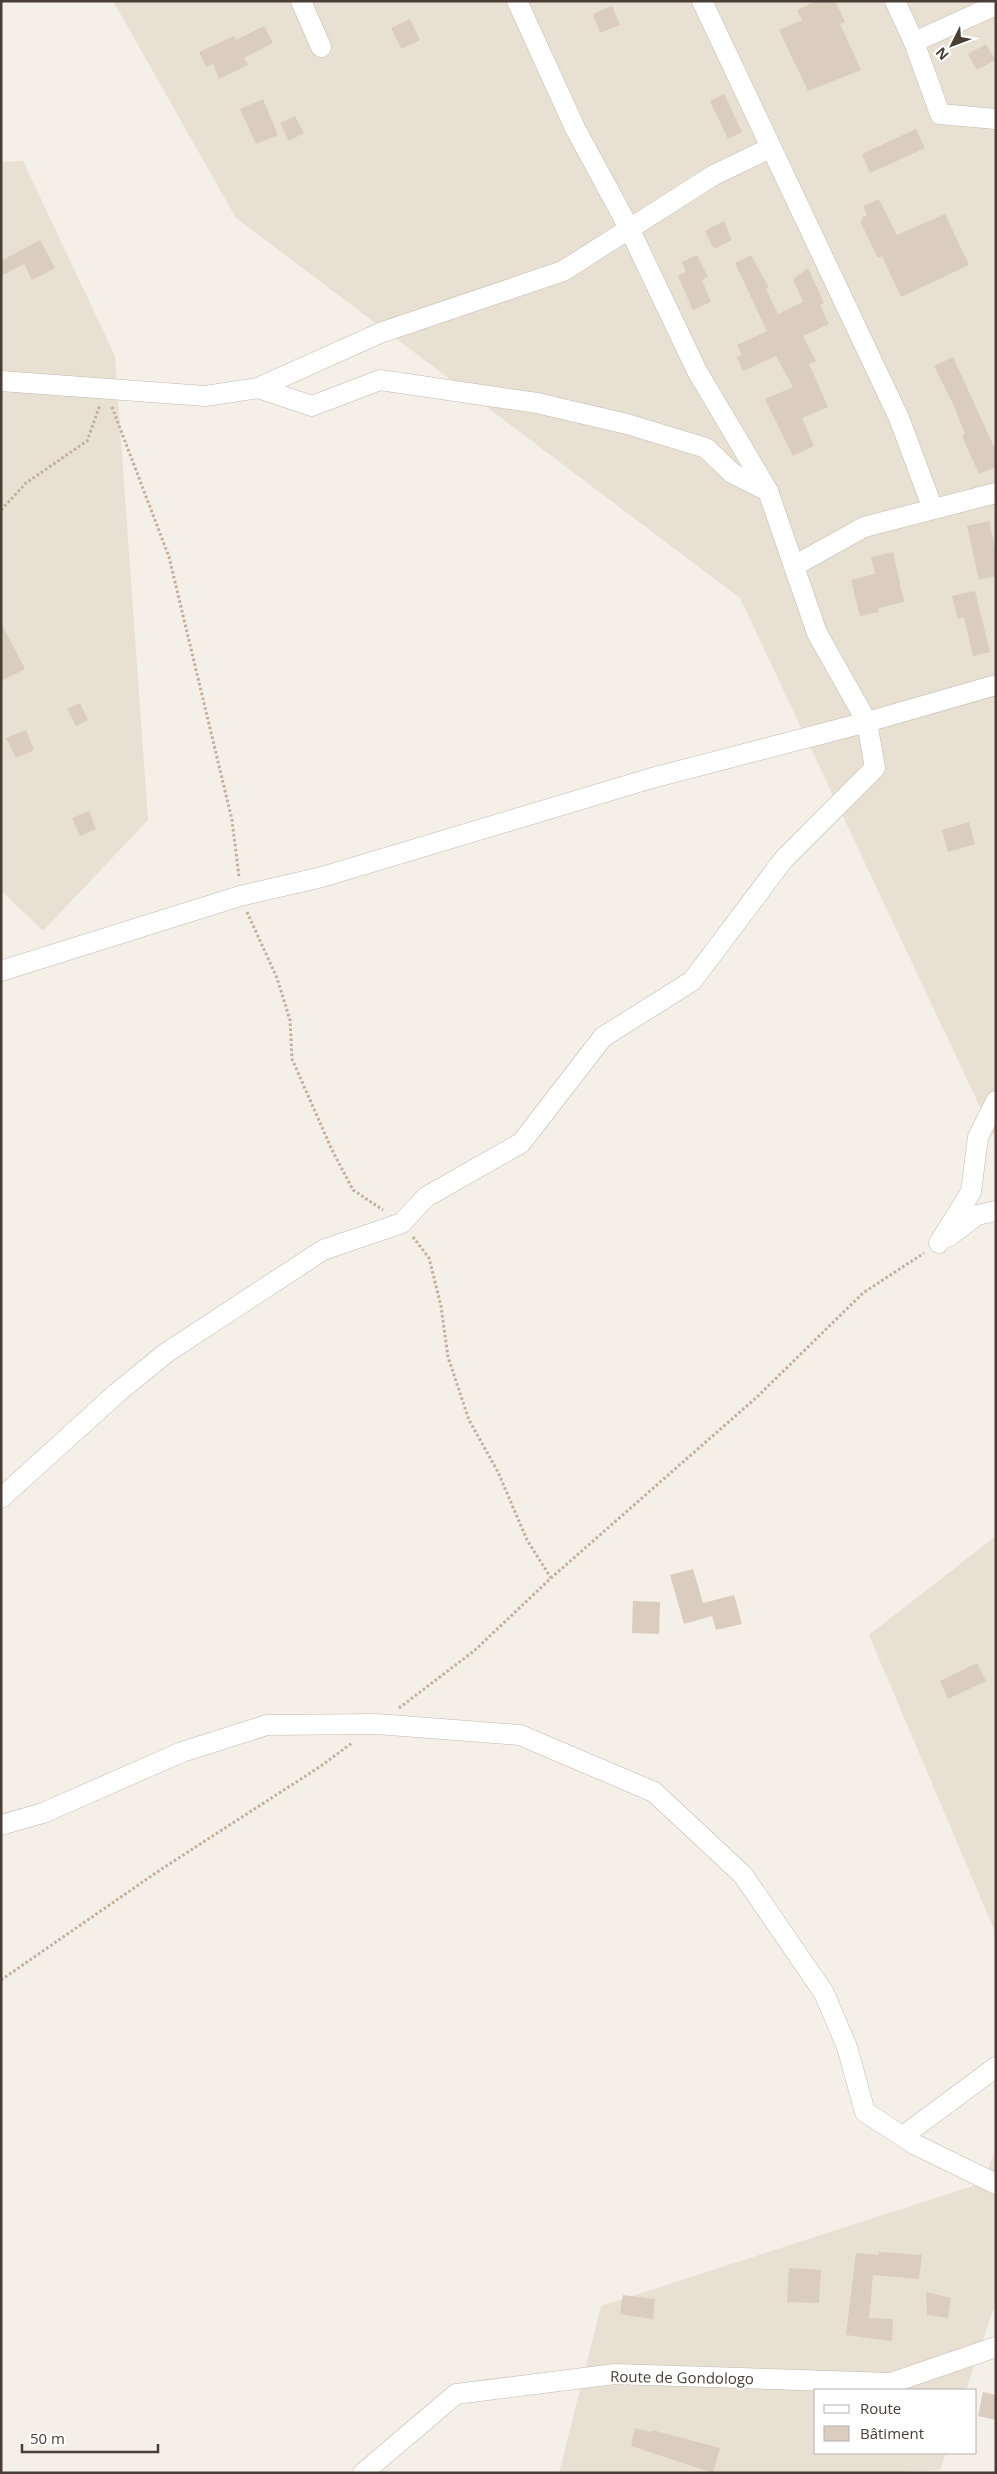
<svg xmlns="http://www.w3.org/2000/svg" width="997" height="2474" viewBox="0 0 997 2474" font-family="'Open Sans',sans-serif">
	<style>
		.residential { fill: #e9e0d4 }
		.building { fill: #daccbe }
		.lines { fill: none; stroke-linecap: round; stroke-linejoin: round }
		.street-casing { stroke: #c4b8ac; stroke-width: 21 }
		.path { stroke: #c3af99; stroke-width: 3; stroke-dasharray: 2.5 2.5; stroke-linecap: butt }
		.street { stroke: #fff; stroke-width: 20 }
		.labels { text-anchor: middle; dominant-baseline: central; stroke-width: 4.5; stroke-linejoin: round; paint-order: stroke }
		.street-label { font-size: 15px; fill: #483e35; stroke: #fff }
	</style>
	<rect width="100%" height="100%" fill="#f4efe7"/>
	<g class="residential">
		<path d="M113,1H996V1141L740,598L236,218Z"/>
		<path d="M23,161L115,356L148,820L43,931L1,890V162Z"/>
		<path d="M996,1536V1934L869,1635Z"/>
		<path d="M996,2149V2301L966,2390H816V2453H946L940,2470L880,2473H559L601,2306L982,2183Z"/>
	</g>
	<g class="building">
		<path d="M816,1H835L845,22L840,24L861,70L808,91L779,30L802,20L797,10Z"/>
		<path d="M612,6L620,25L600,33L593,14Z"/>
		<path d="M410,19L420,40L401,49L391,28Z"/>
		<path d="M264,26L273,43L244,58L248,65L219,79L213,64L206,67L199,52L234,36L236,40Z"/>
		<path d="M986,44L995,60L977,70L968,54Z"/>
		<path d="M724,94L742,132L728,139L710,101Z"/>
		<path d="M263,99L278,135L256,144L240,109Z"/>
		<path d="M295,116L304,133L289,141L280,123Z"/>
		<path d="M916,129L925,148L870,173L862,154Z"/>
		<path d="M879,199L897,235L945,214L969,265L901,297L882,256L878,258L860,221L863,220L862,217L867,215L863,206Z"/>
		<path d="M724,221L732,240L714,249L705,231Z"/>
		<path d="M40,240L55,268L32,280L24,264L1,276V261Z"/>
		<path d="M697,255L708,277L702,280L711,302L693,310L678,276L686,272L682,262Z"/>
		<path d="M751,255L769,288L766,289L778,314L803,302L793,279L808,268L824,303L820,305L829,324L803,336L816,361L809,364L828,407L802,418L814,446L793,456L765,399L793,387L776,356L743,371L737,357L742,355L737,345L767,331L735,263Z"/>
		<path d="M953,357L996,451V467L979,474L962,436L965,434L954,406L934,366Z"/>
		<path d="M989,521L996,553V576L979,580L967,526Z"/>
		<path d="M893,552L904,602L878,608L879,612L860,616L851,580L875,574L871,557Z"/>
		<path d="M975,591L990,652L973,656L964,617L958,619L952,596Z"/>
		<path d="M1,623L25,669L1,681Z"/>
		<path d="M80,703L88,720L76,726L67,709Z"/>
		<path d="M26,730L34,750L16,758L6,738Z"/>
		<path d="M89,811L96,829L80,836L72,818Z"/>
		<path d="M969,822L975,844L948,852L942,830Z"/>
		<path d="M693,1569L703,1603L734,1595L742,1624L716,1630L712,1616L684,1624L670,1575Z"/>
		<path d="M633,1601L660,1602L659,1634L632,1633Z"/>
		<path d="M977,1663L986,1681L948,1699L940,1681Z"/>
		<path d="M879,2252L922,2255L919,2279L873,2275L869,2318L893,2319L892,2341L846,2335L856,2253L879,2255Z"/>
		<path d="M789,2268L821,2270L819,2303L787,2302Z"/>
		<path d="M926,2292L951,2298L948,2318L927,2315Z"/>
		<path d="M623,2295L655,2299L653,2319L620,2314Z"/>
		<path d="M983,2392L996,2395V2420L978,2416Z"/>
		<path d="M635,2428L651,2432L652,2430L720,2448L713,2473L631,2446Z"/>
	</g>
	<g class="lines">
		<defs>
			<g id="street">
				<path d="M301,1L321,47"/>
				<path d="M702,1L899,418L933,509"/>
				<path d="M895,1L914,42"/>
				<path d="M996,5L914,42L940,114L996,119"/>
				<path d="M1,381L205,396L258,388L380,333L563,271L714,175L770,148"/>
				<path d="M258,388L312,406L380,380L537,403L627,424L706,448L732,473L768,491"/>
				<path d="M794,566L864,527L996,493"/>
				<path d="M1,971L240,896L322,877L652,778L867,722L996,685"/>
				<path d="M948,1237L977,1215L996,1211"/>
				<path d="M939,1243L971,1192L978,1137L996,1101"/>
				<path d="M1,1498L117,1393L166,1353L323,1250L402,1223L426,1197L521,1143L603,1037L692,981L784,859L875,768L867,722L817,633L768,491L697,371L629,228L575,128L517,1"/>
				<path d="M1,1825L43,1813L182,1752L267,1725L377,1724L520,1735L654,1792L743,1875L824,1993L847,2047L865,2112L916,2145L996,2184"/>
				<path d="M903,2136L996,2067"/>
				<path d="M363,2473L456,2394L615,2374L891,2383L996,2347"/>
			</g>
		</defs>
		<use href="#street" class="street-casing"/>
		<g class="path">
			<path d="M112,407L169,557L232,820L239,877"/>
			<path d="M1,510L26,483L87,441L100,405"/>
			<path d="M247,912L277,978L290,1020L292,1059L332,1150L353,1190L383,1210"/>
			<path d="M413,1237L429,1258L441,1306L448,1357L469,1420L498,1472L527,1540L551,1578"/>
			<path d="M399,1708L474,1651L551,1578L757,1397L863,1293L924,1253"/>
			<path d="M1,1980L160,1870L321,1766L352,1743"/>
		</g>
		<use href="#street" class="street"/>
	</g>
	<g class="labels">
		<g class="street-label">
			<text transform="translate(682 2377) rotate(1)">Route de Gondologo</text>
		</g>
	</g>
	<rect width="997" height="2474" fill="none" stroke="#483e35" stroke-width="5"/>
	<rect x="814" y="2389" width="162" height="65" fill="#ffffff" stroke="#b6b2ae"/>
	<rect x="824" y="2405" width="25" height="8" fill="#ffffff" stroke="#b6b2ae"/>
	<text x="860" y="2414" font-size="15" fill="#483e35">Route</text>
	<rect x="824" y="2426" width="25" height="15" fill="#daccbe" stroke="#b6b2ae"/>
	<text x="860" y="2439" font-size="15" fill="#483e35">Bâtiment</text>
	<g transform="translate(952 45) rotate(228)" stroke="#ffffff" stroke-width="4" paint-order="stroke">
	<path d="M0-4L9 19L0 12L-9 19Z" fill="#483e35"/>
	<text y="-8" font-size="14" font-weight="bold" text-anchor="middle" fill="#483e35">N</text>
	</g>
	<path d="M22 2444v8h136v-8" fill="none" stroke="#483e35" stroke-width="2.5"/>
	<text x="30" y="2444" font-size="15" fill="#483e35" stroke="#ffffff" stroke-width="4" paint-order="stroke">50 m</text>
</svg>
